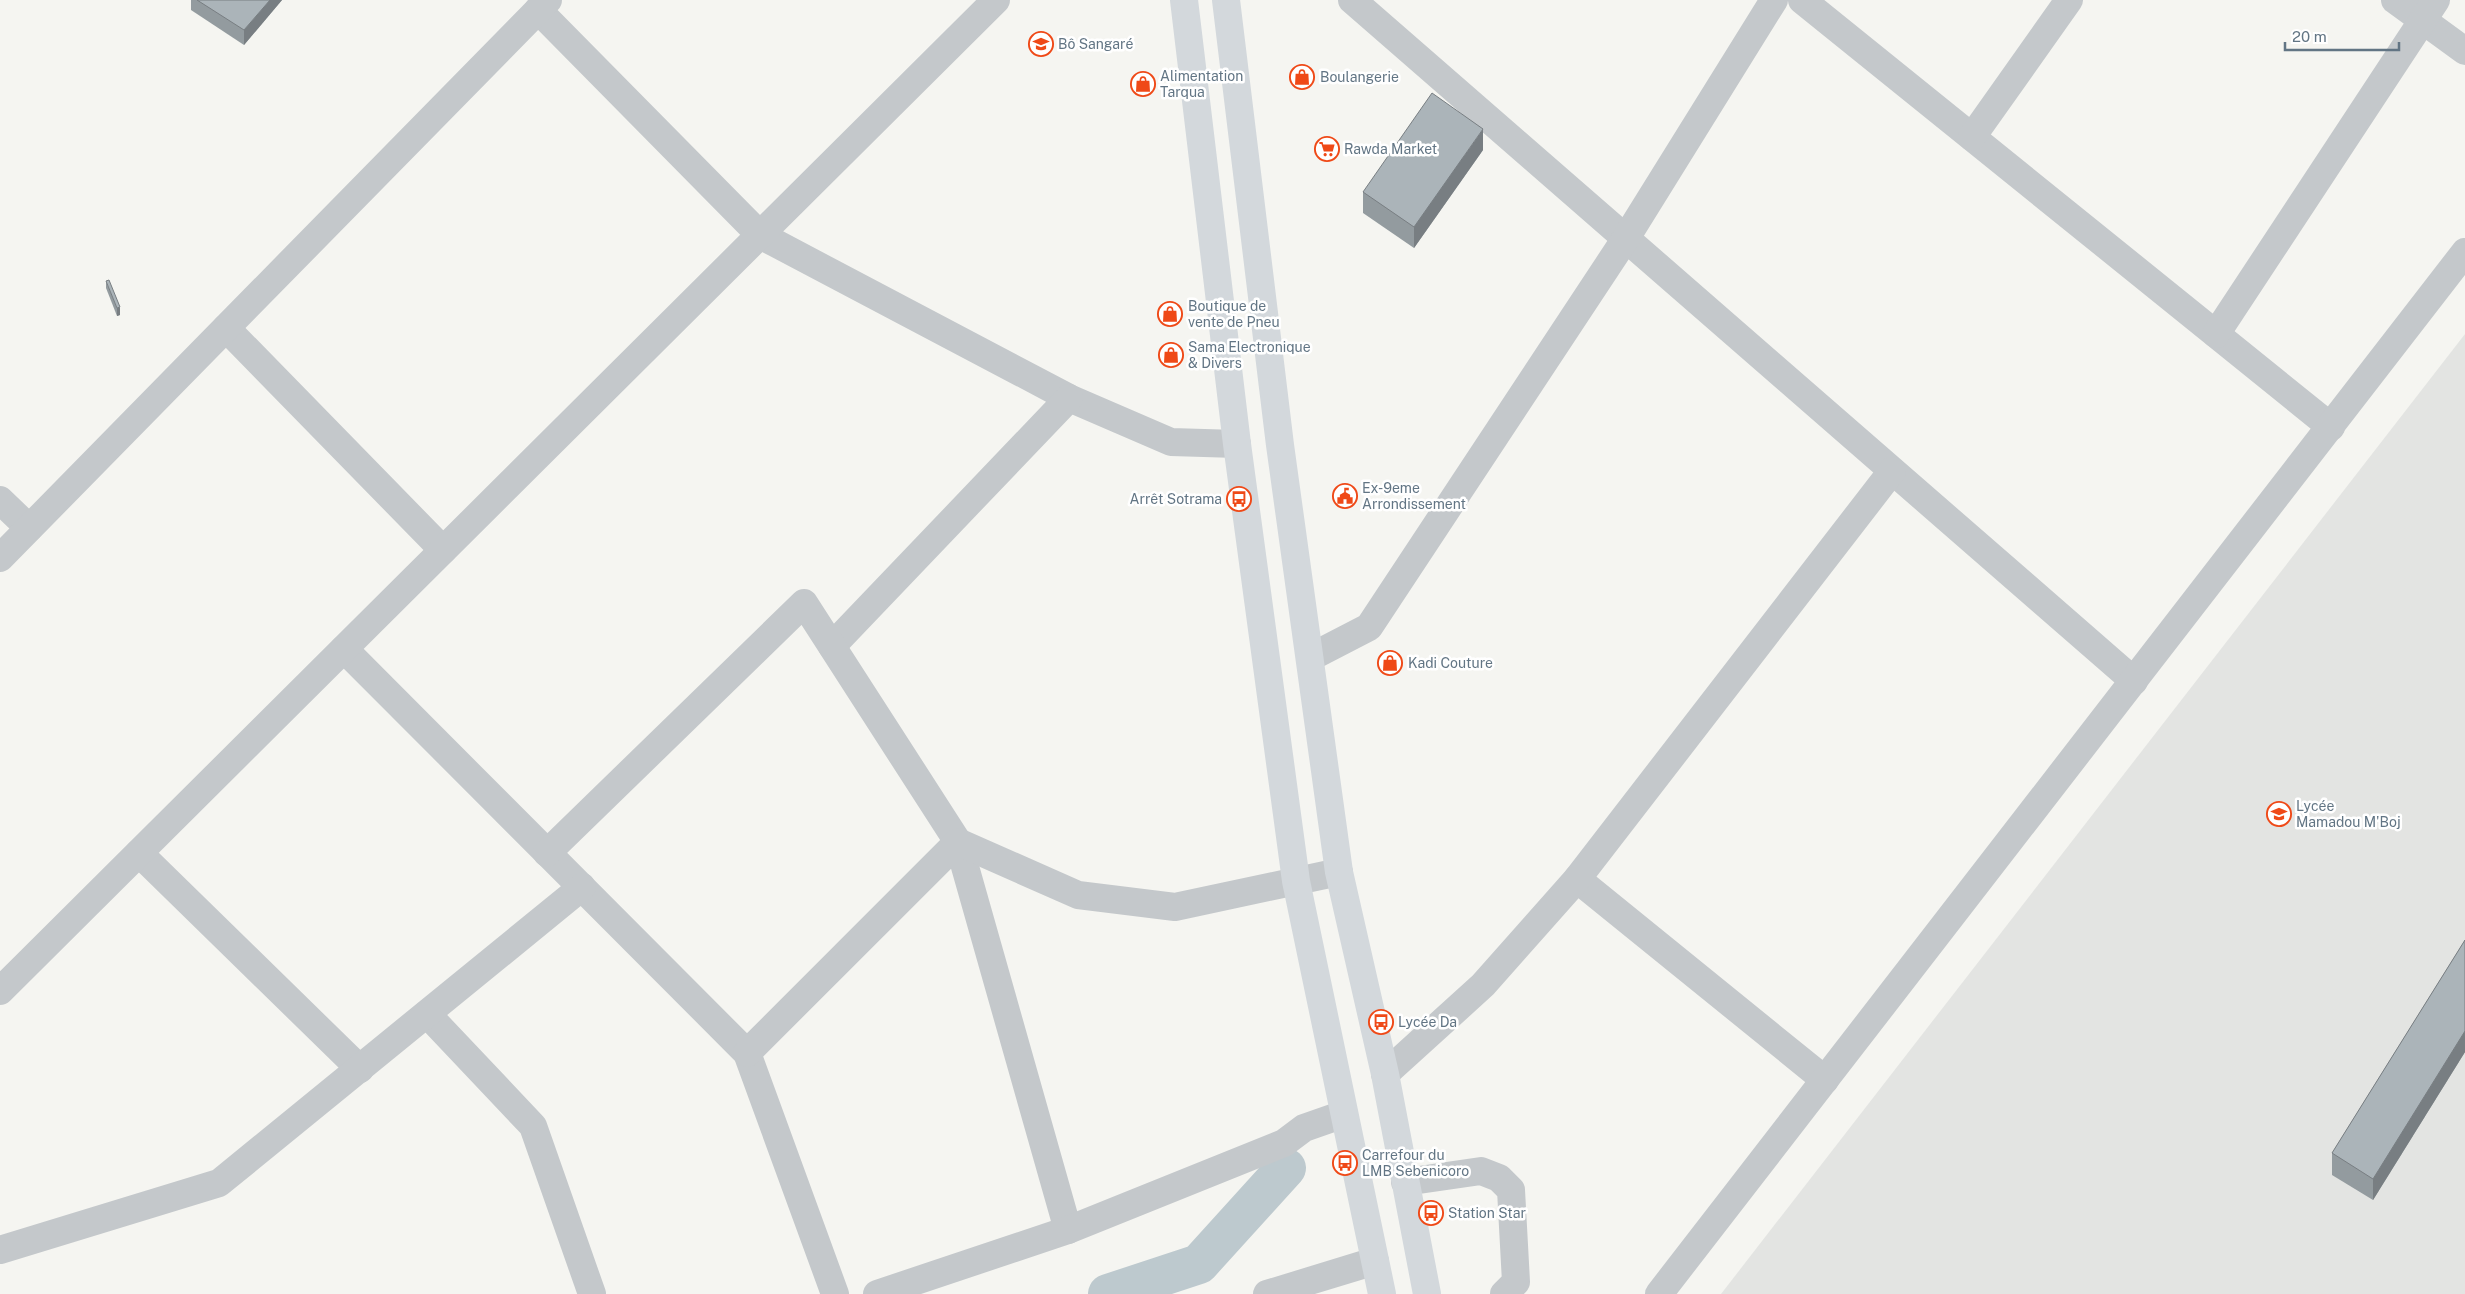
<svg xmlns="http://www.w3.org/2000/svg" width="2465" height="1294" viewBox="0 0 2465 1294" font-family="'Public Sans',sans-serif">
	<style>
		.built { fill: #e3e4e2 }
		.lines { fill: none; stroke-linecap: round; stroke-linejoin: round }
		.canal { stroke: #bdc9ce; stroke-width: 40 }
		.minor { stroke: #c4c8cb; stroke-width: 28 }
		.highway { stroke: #d3d8dc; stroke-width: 28 }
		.wall { fill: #939b9f }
		.shaded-wall { fill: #787e82 }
		.building { fill: #abb4b9; stroke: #787e82 }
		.labels { text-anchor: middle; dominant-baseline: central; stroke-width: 5; stroke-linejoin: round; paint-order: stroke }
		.poi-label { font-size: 14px; fill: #627584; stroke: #fff; text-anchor: start }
	</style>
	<rect width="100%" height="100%" fill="#f5f5f1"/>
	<path class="built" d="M2465,334V1294H1721Z"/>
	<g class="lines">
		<path class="canal" d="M1108,1294L1199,1264L1286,1168"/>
		<g class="minor">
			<path d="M1352,0L2134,681"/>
			<path d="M1802,0L2331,427"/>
			<path d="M2395,0L2465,51"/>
			<path d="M538,10L760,235L1069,398L1171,442L1237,444"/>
			<path d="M1972,137L2069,0"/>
			<path d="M226,328L443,550"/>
			<path d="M2216,334L2436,0"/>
			<path d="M0,500L29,528"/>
			<path d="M0,558L548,0"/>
			<path d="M832,646L1069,398"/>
			<path d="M344,649L747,1053L835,1294"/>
			<path d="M1311,657L1369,627L1626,238L1774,0"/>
			<path d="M139,853L360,1069"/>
			<path d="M547,853L804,603L958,842L1068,1230"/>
			<path d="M1577,879L1825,1080"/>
			<path d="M0,991L996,0"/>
			<path d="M427,1014L533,1126L592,1294"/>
			<path d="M747,1053L958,842L1078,895L1175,907L1339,872"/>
			<path d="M1385,1074L1483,985L1577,879L1892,471"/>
			<path d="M1405,1182L1481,1171L1499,1178L1511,1190L1516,1282L1504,1294"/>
			<path d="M0,1250L219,1183L582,887"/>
			<path d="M877,1294L1068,1230L1284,1143L1304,1128L1344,1114"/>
			<path d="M1267,1294L1375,1261"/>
			<path d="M1659,1294L2465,252"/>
		</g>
		<g class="highway">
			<path d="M1184,0L1237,444L1296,881L1382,1294"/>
			<path d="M1226,0L1280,445L1339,872L1385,1074L1427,1294"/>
		</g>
	</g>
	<g class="wall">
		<path d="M191,0H282L244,45L191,10Z"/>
		<path d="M1483,150L1414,248L1363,213V192Z"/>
		<path d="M106,281L120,315L117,316L106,288Z"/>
		<path d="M2465,940V1052L2373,1200L2332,1175V1153Z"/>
	</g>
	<g class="shaded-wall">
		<path d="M270,0H282L244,45V30Z"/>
		<path d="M1483,129V150L1414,248V227Z"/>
		<path d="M120,307V315L117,316V308Z"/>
		<path d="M2465,1031V1052L2373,1200V1179Z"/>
	</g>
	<g class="building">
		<path d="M197,0H270L244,30Z"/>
		<path d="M1432,93L1483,129L1414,227L1363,192Z"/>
		<path d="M109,280L120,307L117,308L106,281Z"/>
		<path d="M2465,940V1031L2373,1179L2332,1153Z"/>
	</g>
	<defs>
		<symbol id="school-ring" viewBox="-11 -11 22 22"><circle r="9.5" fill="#fff" stroke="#ef4917" stroke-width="1.5"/><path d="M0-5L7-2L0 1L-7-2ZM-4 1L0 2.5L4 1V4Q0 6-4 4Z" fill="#ef4917"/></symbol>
		<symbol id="shop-ring" viewBox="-11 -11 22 22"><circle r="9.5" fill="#fff" stroke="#ef4917" stroke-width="1.5"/><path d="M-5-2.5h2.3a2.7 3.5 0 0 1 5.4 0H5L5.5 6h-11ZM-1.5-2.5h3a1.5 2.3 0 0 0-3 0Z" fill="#ef4917"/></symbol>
		<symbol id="supermarket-ring" viewBox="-11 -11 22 22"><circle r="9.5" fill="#fff" stroke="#ef4917" stroke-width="1.5"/><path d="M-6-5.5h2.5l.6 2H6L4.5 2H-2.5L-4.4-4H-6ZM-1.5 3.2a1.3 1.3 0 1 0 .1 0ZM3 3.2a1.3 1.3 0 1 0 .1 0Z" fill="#ef4917"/></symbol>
		<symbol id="civic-ring" viewBox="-11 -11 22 22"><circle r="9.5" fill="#fff" stroke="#ef4917" stroke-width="1.5"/><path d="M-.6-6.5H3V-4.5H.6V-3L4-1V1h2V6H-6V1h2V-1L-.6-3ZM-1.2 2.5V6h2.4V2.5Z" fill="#ef4917"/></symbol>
		<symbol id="bus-ring" viewBox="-11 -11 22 22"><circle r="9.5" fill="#fff" stroke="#ef4917" stroke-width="1.5"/><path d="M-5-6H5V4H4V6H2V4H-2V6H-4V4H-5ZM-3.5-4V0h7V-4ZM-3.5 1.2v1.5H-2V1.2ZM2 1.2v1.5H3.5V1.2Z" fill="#ef4917"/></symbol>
	</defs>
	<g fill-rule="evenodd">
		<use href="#school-ring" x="1027" y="30" width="28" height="28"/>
		<use href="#shop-ring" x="1288" y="63" width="28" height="28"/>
		<use href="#shop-ring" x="1129" y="70" width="28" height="28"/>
		<use href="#supermarket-ring" x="1313" y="135" width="28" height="28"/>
		<use href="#shop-ring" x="1156" y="300" width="28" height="28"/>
		<use href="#shop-ring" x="1157" y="341" width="28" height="28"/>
		<use href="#civic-ring" x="1331" y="482" width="28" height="28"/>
		<use href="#bus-ring" x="1225" y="485" width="28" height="28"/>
		<use href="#shop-ring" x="1376" y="649" width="28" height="28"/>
		<use href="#school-ring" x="2265" y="800" width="28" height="28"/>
		<use href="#bus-ring" x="1367" y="1008" width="28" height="28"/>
		<use href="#bus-ring" x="1331" y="1149" width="28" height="28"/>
		<use href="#bus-ring" x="1417" y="1199" width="28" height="28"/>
	</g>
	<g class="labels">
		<g class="poi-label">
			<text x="1058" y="44">Bô Sangaré</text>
			<text x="1160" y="76">Alimentation<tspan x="1160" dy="16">Tarqua</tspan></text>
			<text x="1320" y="77">Boulangerie</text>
			<text x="1344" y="149">Rawda Market</text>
			<text x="1188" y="306">Boutique de<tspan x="1188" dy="16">vente de Pneu</tspan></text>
			<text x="1188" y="347">Sama Electronique<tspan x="1188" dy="16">&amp; Divers</tspan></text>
			<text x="1362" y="488">Ex-9eme<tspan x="1362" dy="16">Arrondissement</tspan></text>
			<text x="1222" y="499" text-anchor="end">Arrêt Sotrama</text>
			<text x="1408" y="663">Kadi Couture</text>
			<text x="2296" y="806">Lycée<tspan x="2296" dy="16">Mamadou M'Boj</tspan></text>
			<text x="1398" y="1022">Lycée Da</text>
			<text x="1362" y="1155">Carrefour du<tspan x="1362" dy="16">LMB Sebenicoro</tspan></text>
			<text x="1448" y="1213">Station Star</text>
		</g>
	</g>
	<path d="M2285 42v8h114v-8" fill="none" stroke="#627584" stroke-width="2.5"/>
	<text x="2292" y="42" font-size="15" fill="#627584" stroke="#ffffff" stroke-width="4" paint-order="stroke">20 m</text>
</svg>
